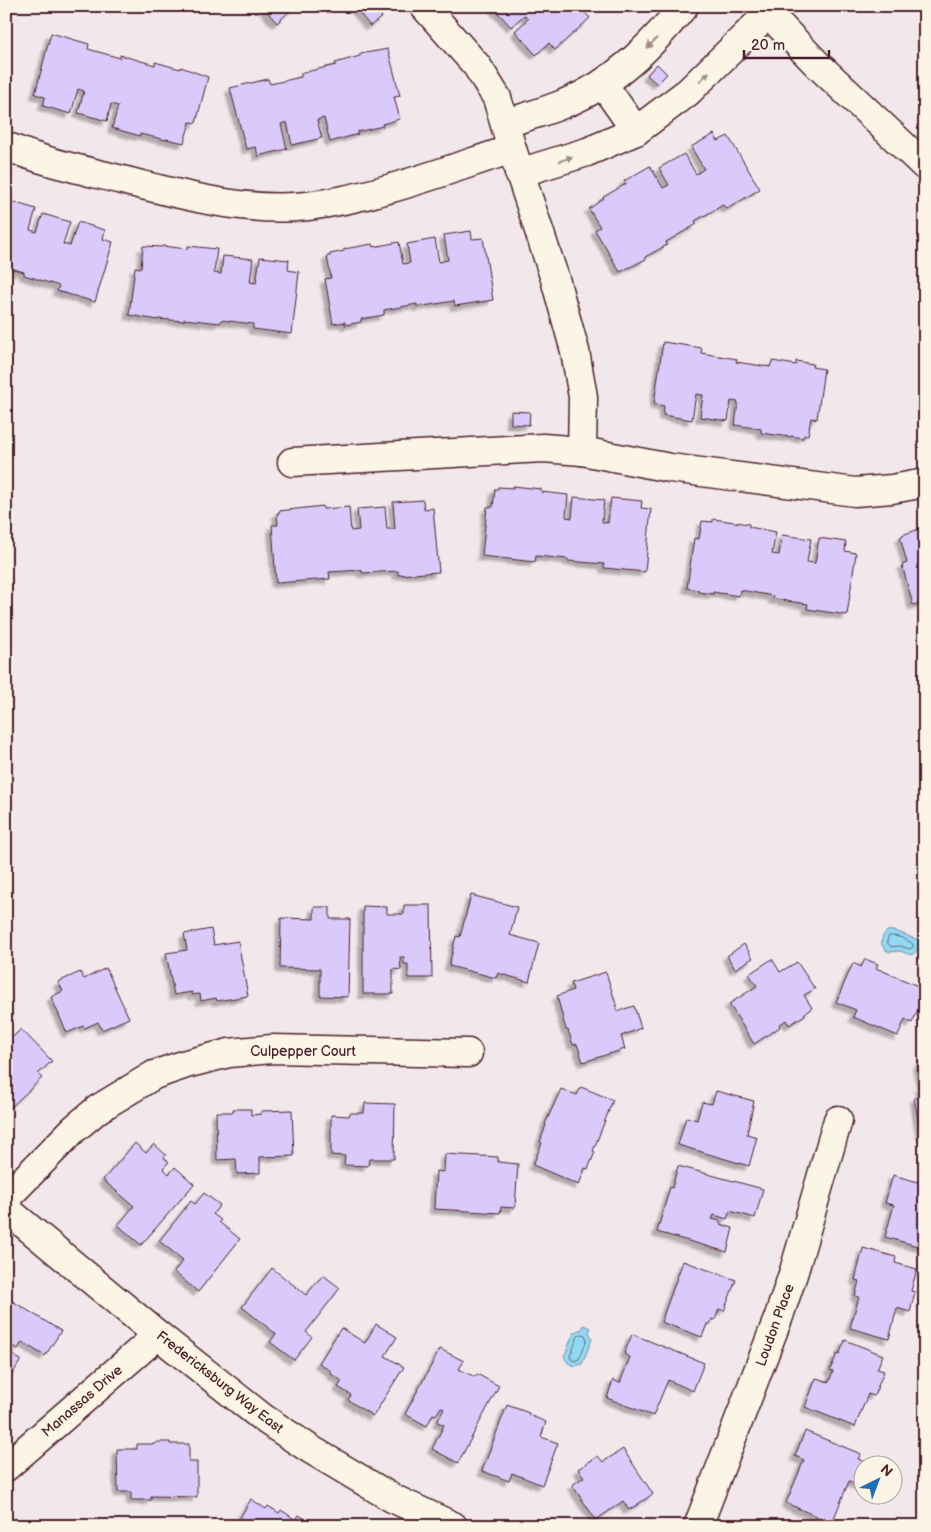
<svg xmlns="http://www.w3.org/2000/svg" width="931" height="1532" viewBox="0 0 931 1532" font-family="'Balsamiq Sans',sans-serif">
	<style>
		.water { fill: #91daf3; stroke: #758fa3 }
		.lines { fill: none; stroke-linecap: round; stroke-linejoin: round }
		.shore { stroke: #666a7b; stroke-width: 1 }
		.building { fill: #dacafc; stroke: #4a1f2b; filter: url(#shadow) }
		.minor-casing { stroke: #4a1f2b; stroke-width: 31 }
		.major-casing { stroke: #4a1f2b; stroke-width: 31 }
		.minor { stroke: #fcf5e5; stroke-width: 28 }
		.major { stroke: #fcf5e5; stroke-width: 28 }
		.oneway { fill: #a38a88 }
		.labels { text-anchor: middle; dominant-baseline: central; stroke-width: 4; stroke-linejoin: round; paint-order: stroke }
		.street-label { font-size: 14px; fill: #4a1f2b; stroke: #fcf5e5 }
	</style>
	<defs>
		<filter id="shadow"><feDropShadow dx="-4.5" dy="4.5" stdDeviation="1" flood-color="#0004"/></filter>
	</defs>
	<rect width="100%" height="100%" fill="#f2e8ec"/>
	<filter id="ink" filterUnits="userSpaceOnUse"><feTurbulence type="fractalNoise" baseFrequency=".02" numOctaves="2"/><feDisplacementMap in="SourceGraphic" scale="10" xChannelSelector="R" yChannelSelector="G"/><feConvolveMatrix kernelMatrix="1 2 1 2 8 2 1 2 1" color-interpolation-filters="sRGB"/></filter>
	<g filter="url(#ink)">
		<g class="water">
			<path d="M887,931C900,929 910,940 922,940V945C918,948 916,953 911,955L900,951L889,952C880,947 879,938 887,931Z"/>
			<path d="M584,1325L591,1328L589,1332L592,1339L582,1364L575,1366L568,1363L564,1357L574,1332L582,1329Z"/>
		</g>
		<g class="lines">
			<g class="shore">
				<path d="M889,936C897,935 906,939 913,944V947L910,949L900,946L891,947L887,942Z"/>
				<path d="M582,1334L585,1335L587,1340L579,1359L575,1361L571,1359L570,1356L578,1336Z"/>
			</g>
		</g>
		<g class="building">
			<path d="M262,6H295L277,23Z"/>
			<path d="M354,6H374L382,17L370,26Z"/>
			<path d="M492,6H579L590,18L555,50L549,43L536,55L515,31L528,19L524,15L511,27Z"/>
			<path d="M51,33L89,44L88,49L120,58V55L155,65V62L180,69L181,67L208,77L196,123L190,122L184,143L166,139V140L140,134V136L112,128L118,106L111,104L107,121L78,113L84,91L78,89L71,114L43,106L45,97L35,94Z"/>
			<path d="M388,49L400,96L394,97L400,119L382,124L383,126L357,132L358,134L330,142L324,118L317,120L322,138L292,145L287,122L281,124L287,149L258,156L256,147L246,149L230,88L268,79L270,84L301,77V73L336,65L335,63L360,56V54Z"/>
			<path d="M657,64L667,74L657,84L647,75Z"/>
			<path d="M714,134L718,141L728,136L760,189L727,209L723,205L695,221L697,224L666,242L667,245L645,257L646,259L620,272L595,230L600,227L589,209L604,198L603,197L626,184L624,181L650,166L663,188L669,185L659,168L684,154L696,174L704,169L691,147Z"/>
			<path d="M6,197L11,199L10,201L36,209L30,230L37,232L43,214L70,222L63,244L70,246L78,222L105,230L103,239L113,242L95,302L57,291L59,286L24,275V272L6,267Z"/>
			<path d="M471,231L472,239L483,238L493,300L455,306L454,301L417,307V304L384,310V315L361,319V322L345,325V322L333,324L325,279L331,278L327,256H330V254L344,251V249L372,244L373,247L399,242L403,264L410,263L407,244L435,239L439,262L448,260L444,235Z"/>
			<path d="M143,246L162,247V246L188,249V246L217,249L214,273L221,274L223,256L253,259L250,282L256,283L260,257L289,260L288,270L299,272L292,334L253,329V324L221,320L220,323L184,319V321L158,319V320L129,315L135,267L141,268Z"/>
			<path d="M663,342L702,348L701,353L737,359L736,362L770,367L772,361L796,365V361L813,364L812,367L824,369L817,419L811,418L808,435H804L803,438L791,436L790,437L761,433V429L735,425L738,402L731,401L728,421L700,417L703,395L696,394L692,420L663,415L664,406L654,404Z"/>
			<path d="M511,411L530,412L529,425L511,424Z"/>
			<path d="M513,486L541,489V492L568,495L566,517L572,518L574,497L604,500L602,522L608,523L611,498L642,501L641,508L651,509L645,572L604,568V564L568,561V559L536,556L535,562L482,556L487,507H493L495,489H498V487L513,488Z"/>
			<path d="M423,500L424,509L433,508L439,572L398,575V571L362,573V570L329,572L330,579L276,583L272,525H278L277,513H279V511L323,506V509L349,507L351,531L359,530L357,509L385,507L387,529H395L393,502Z"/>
			<path d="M713,519L749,524V527L776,532L772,554L779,555L782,535L811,539L807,562L815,563L819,538L846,542L845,551L856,553L847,615L807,609L808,604L773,599V596L740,590L739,596L713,592V594L698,592V590L687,588L694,538L699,539L702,521L713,522Z"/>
			<path d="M925,527V602L913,605L902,565L907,563L900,537L903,536L902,535Z"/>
			<path d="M471,895L517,907L510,935L539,943L529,982L498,973L496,978L449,966L456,936L460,937Z"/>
			<path d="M404,905H431L432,978H408V964H404V957H400L401,970L393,969V994H363V906L387,907V914H404Z"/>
			<path d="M314,907H330V919H350L348,997L320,996V969L280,968L281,918L314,919Z"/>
			<path d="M211,929L214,945L238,941L248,996L217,1001L216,998L201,1001L200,994L192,995V992L174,995L166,953L187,950L184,934Z"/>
			<path d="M744,944L753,958L735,969L727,956Z"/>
			<path d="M772,959L780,972L797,962L815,989L804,995L812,1008L804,1014L805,1015L789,1025L786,1020L779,1025L780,1027L754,1044L729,1004L757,986L749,974Z"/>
			<path d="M865,959L878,964L876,968L925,989V994L912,1023L905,1019L898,1036L853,1017L856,1010L836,1002L853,963L861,967Z"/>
			<path d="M106,968L129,1018L102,1030L98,1022L85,1028L83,1026L67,1033L51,997L63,991L58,982L80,972L84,979Z"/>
			<path d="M606,972L618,1011L634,1006L641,1028L621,1036L625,1049L583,1062L577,1044L573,1045L568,1030H566L557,996L573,990L571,983Z"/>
			<path d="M21,1029L52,1061L38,1074L42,1078L6,1112V1034L11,1039Z"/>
			<path d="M925,1061V1133L921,1134L914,1098L921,1097L919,1086H922L917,1063Z"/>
			<path d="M581,1087L613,1100L593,1151L595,1152L588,1169L585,1168L579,1185L533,1165L542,1143L540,1142L546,1125L545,1124L561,1089L577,1095Z"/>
			<path d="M716,1091L754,1101L747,1134L757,1137L749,1166L678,1145L686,1117L697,1120L702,1102L712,1104Z"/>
			<path d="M365,1103L395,1104L394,1159H369L368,1166L344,1165L345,1156L331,1155V1115L349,1116L350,1113H364Z"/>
			<path d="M233,1109H251V1115L261,1114V1111L292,1110L294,1156L260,1157V1173L237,1174L236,1159L217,1160L216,1112H233Z"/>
			<path d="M135,1143L146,1153L154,1144L166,1155L164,1158L169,1162L163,1168L169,1174L175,1167L194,1184L141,1245L118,1225L134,1206L103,1180Z"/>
			<path d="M445,1154L498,1157V1162L518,1164L515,1208L501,1207L500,1213L434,1209L436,1171L444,1172Z"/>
			<path d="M678,1166L763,1189L755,1218L730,1211L727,1219L714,1215L712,1219L720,1221V1224L733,1228L727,1252L657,1232L670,1187L672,1188Z"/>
			<path d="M893,1175L925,1184V1248L885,1237L894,1205L885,1203Z"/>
			<path d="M204,1193L220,1205L213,1214L221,1220L219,1222L240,1239L198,1292L174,1272L183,1260L159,1241L191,1201L195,1204Z"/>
			<path d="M863,1248L896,1257L895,1263L917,1269L911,1291L915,1292L910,1312L897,1308L889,1339L850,1328L859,1297L855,1296L859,1281L855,1280Z"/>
			<path d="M683,1261L736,1280L724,1311L719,1309L715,1320L712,1319L710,1324H707L702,1337L661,1322Z"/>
			<path d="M272,1268L306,1295L323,1275L340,1288L306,1332L312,1337L294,1360L270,1342L276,1334L242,1307Z"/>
			<path d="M6,1297L61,1331L45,1356L22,1342L18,1349L9,1344L6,1348L10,1350L9,1353L21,1360L8,1381L6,1380Z"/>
			<path d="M376,1324L397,1337L385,1356L404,1367L373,1416L348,1400L351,1395L338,1387L342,1381L331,1374L332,1372L319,1363L341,1328L365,1343Z"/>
			<path d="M632,1334L704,1363L693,1391L668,1380L653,1416L607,1398L613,1380L620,1383L630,1357L624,1354Z"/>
			<path d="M845,1340L883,1355L877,1369L884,1371L874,1396L868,1394L855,1427L805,1407L816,1378L829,1382L833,1371L830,1370L837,1354L839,1355Z"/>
			<path d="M440,1349L464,1361L459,1369L475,1377L477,1374L499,1386L458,1463L432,1449L444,1425L437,1422L444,1409L441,1407L436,1415L433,1414L427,1426L405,1414Z"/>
			<path d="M507,1405L529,1413V1415L546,1422L541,1437L558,1443L542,1485L512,1473L509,1481L482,1471Z"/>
			<path d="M805,1431L861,1454L858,1459L871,1464H864V1487L849,1481L832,1523L786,1503L804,1460L795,1456Z"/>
			<path d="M156,1442H170V1444H189V1462H197V1497L151,1496V1500H131V1492H118L117,1449H137V1444H156Z"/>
			<path d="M623,1449L653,1494L629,1510L623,1501L596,1520L572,1485L584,1477L578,1469L598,1456L603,1462Z"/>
			<path d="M251,1499L266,1509L268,1506L279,1513L281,1510L296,1520L299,1515L317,1526H235Z"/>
		</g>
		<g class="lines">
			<defs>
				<g id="minor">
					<path d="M424,6L477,66L497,98L512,149L555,279L575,351L583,397L582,451"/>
					<path d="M603,84L636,131"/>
					<path d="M505,124C524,117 544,112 563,104C614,84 650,47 684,6"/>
					<path d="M6,146C43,162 83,170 122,180C183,195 245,213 308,206C375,198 447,170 512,149"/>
					<path d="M519,173L587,152L636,131L688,92L776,6"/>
					<path d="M292,462L543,448L582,451L670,468L855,492L892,489L925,483"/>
					<path d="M6,1198L74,1129L98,1109L154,1075L186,1064L229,1053L272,1049L468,1053"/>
					<path d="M6,1209L158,1335L263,1418L310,1449L392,1498L453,1526"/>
					<path d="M6,1467L158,1335"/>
					<path d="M698,1526L779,1316L794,1271L838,1120"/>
				</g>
				<path id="major" d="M761,6L818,65L925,166"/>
			</defs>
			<use href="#minor" class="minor-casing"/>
			<use href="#major" class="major-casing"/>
			<use href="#minor" class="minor"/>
			<use href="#major" class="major"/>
		</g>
		<defs><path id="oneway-solid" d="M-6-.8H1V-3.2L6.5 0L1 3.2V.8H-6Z" transform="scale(1.25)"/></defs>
		<g class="oneway">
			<use href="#oneway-solid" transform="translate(652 43) rotate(134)"/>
			<use href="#oneway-solid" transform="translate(704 77) rotate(-44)"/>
			<use href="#oneway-solid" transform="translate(566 159) rotate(-19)"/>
		</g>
	</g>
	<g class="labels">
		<g class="street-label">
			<text x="303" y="1051">Culpepper Court</text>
			<text transform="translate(775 1325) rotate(-70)">Loudon Place</text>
			<text transform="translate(220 1382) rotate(38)">Fredericksburg Way East</text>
			<text transform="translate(82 1401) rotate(-41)">Manassas Drive</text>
		</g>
	</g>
	<rect width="931" height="1532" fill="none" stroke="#fcf5e5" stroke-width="25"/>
	<rect x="12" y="12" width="906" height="1507" fill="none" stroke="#4a1f2b" stroke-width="2" filter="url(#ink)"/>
	<g transform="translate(878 1480) rotate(42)"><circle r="24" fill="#fcf5e5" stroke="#b59f9b"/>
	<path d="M0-4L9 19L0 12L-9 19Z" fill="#1f6fb2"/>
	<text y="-8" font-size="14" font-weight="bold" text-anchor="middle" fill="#4a1f2b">N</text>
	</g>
	<path d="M744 50v8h85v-8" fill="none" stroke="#4a1f2b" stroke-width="2.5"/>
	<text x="751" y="50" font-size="15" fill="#4a1f2b" stroke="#fcf5e5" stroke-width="4" paint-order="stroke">20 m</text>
</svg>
